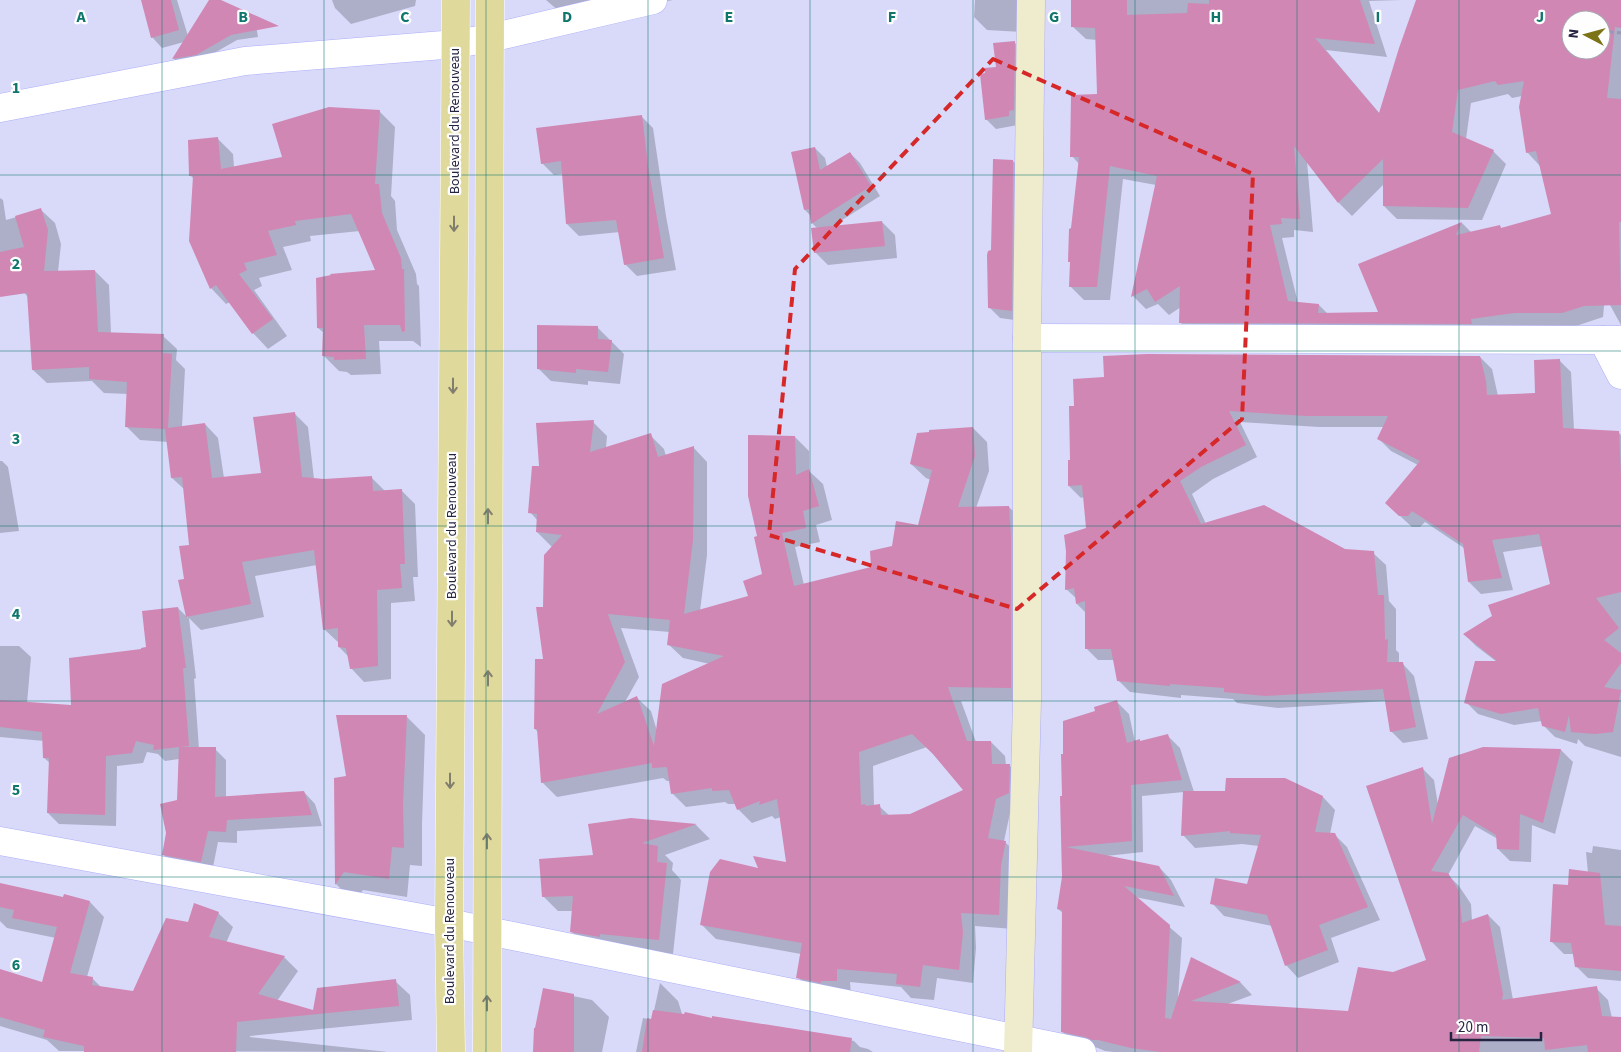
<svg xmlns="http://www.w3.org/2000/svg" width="1621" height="1052" viewBox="0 0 1621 1052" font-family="'Source Sans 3',sans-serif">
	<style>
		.shadow { fill: #0003; fill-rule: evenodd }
		.building { fill: #d187b3; fill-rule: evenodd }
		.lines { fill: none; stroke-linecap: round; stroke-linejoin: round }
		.street-casing { stroke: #acadf8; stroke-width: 29 }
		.secondary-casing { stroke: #acadf8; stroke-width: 29 }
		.primary-casing { stroke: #fff; stroke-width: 29 }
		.path { stroke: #9797b6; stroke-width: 3; stroke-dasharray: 4 4; stroke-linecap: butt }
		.street { stroke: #fff; stroke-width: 28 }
		.secondary { stroke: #efeccd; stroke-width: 28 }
		.primary { stroke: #dfd99b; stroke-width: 28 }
		.oneway { stroke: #827e6e }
		.marked { fill: none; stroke: #d62828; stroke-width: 4; stroke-dasharray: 10 6; stroke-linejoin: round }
		.grid { fill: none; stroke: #0f766e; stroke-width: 1; stroke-opacity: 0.55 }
		.labels { text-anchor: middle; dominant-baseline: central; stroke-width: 4.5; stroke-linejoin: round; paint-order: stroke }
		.street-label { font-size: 14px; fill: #252441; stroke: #fefefe }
		.grid-label { font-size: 16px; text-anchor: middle; font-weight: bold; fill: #0f766e; stroke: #fefefe; stroke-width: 4.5; stroke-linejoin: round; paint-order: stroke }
	</style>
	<rect width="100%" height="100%" fill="#d9dafa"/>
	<g class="shadow">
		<path d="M142,0H177L188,36L210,0H219L255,20L258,37L237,40L202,60L179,65L174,59L184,42L162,48L152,37Z"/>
		<path d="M332,0H416L415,6L351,24L335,8Z"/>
		<path d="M546,0H673L567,18Z"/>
		<path d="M975,0H1023L1022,32L987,30L974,17Z"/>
		<path d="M1071,0H1401L1369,1L1387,57L1326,50L1380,114L1442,0H1621V325L1605,296L1603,317L1576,326H1528L1484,331L1193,336L1180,322L1181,307L1169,315L1158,304L1146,309L1133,296L1156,185L1123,179L1110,300H1084L1071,287V264L1070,262L1079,164L1072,156L1098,95L1097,40L1086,39L1072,26ZM1571,20H1601V50H1571ZM1508,94L1512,98L1522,96L1527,152L1540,166L1553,215L1502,229L1500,227L1472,233L1462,223L1360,265L1380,314H1328L1319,305L1298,303L1282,238L1294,237V230L1313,232L1307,161L1339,203L1352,216L1384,184V206L1397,219L1482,220L1506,164L1493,151L1466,139L1471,103Z"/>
		<path d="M1014,42L1024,52L1018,125L996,129L986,119L997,68Z"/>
		<path d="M379,111L395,127L391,196L395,201L397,230L416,274L417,284L419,286L421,347L413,341H379L381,374L351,375L347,372L339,371L323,355L324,333L318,328L377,271L360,231L310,236L311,241L283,247L292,270L259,278L262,286L254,290L287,336L268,349L253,333L230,302L226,304L211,288L194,179L191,176L217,138L233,154L234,167L283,158Z"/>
		<path d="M641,116L653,128L666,216L676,270L637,276L625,264L620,232L579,236L567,224L564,174L554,175L542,163Z"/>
		<path d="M815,148L825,158L827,167L850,153L860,163L880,196L831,227L882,222L895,235L897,258L828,265L815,252L818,229L812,223L811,216L805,210Z"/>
		<path d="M1013,161L1024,172L1022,321L1000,318L989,307L992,252Z"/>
		<path d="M0,198L3,200L6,220L41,210L55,223L61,244L58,272L95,271L109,285L111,333L163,336L177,349L176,360L185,369L182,427L205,424L218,438L224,478L262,474L295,414L308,427L314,479L324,480L371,477L386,492L401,490L415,504L418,577H413L415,601L391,603V679L364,682L351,668L349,657L339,647V643L324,629L317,565L255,576L264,617L201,630L189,618L196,678L194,679L199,749H215L226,760V797L304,792L315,804L322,826L237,831V843L218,842L212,872L174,865L163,854L178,801L179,759L165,761L158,754L147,752L143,763L117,766L116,826L59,824L48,813L50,763L44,758V741L0,737V646H19L31,657L27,703L73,706L142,650L147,648L178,608L188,618L179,581L185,580L190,546L185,490L172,478L168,442L140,440L127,427L128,394L104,393L92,381L47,383L33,370L29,298L0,268Z"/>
		<path d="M598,328L624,354L620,384L588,381V385L551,381L538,368Z"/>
		<path d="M1480,357L1492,369L1498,396L1536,394L1559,360L1571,372L1574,430L1619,433L1621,435V757L1585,746L1578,739L1577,744L1555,737L1543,725L1542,721L1514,725L1478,714L1466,702L1497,662L1476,646L1465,635L1552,584L1543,546L1503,552L1513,590L1481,594L1469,582L1464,548L1425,522L1420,527H1412L1386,503L1418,465L1391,451L1379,439L1384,427H1319L1240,422L1257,457L1213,479L1192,494L1206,524L1344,550L1373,553L1386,565L1389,601L1396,609V650L1399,653V664L1402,663L1414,676L1428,739L1403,743L1391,731L1386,701L1278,708L1237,703L1233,699L1181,695V698L1130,692L1118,680L1115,660H1098L1086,648V613L1077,604V599L1066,589L1088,529L1084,497L1081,498L1069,486L1071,461V407Z"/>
		<path d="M593,422L607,436L606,448L650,435L664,449L666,456L693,447L707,462V555L700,611L750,597L764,575L758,537L795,437L809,451V471L823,484L832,520L816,525L820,542L795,547L804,585L872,568L893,547L919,526L931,480L926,478L911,464L973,428L987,442L989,471L976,508L1009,507L1023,521L1025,701H961L976,742H991L1005,756L1006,765H1009L1023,779V807L1010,813L1004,841L1019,856L1013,929L975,926L976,948L973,983L937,978L934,1000L911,998L901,987L850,982L851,994L812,992L798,977L801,954L716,939L702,925L759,869L788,864L781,817L775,819L772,816L752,823L738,809L736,804H728L725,802L686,807L672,793L670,781H667L663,778L557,797L543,783L538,732L535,729L545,660L544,608L552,547L537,532L538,521L530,512L540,468ZM621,628L670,632L668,644L683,658L710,664L657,731L651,711L636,697L625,702L639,677ZM927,747L965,791L910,815L890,816L879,806H874L873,766Z"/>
		<path d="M0,461H2L8,467L19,531L0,533Z"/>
		<path d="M1117,702L1129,714L1135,742H1141L1168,736L1180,748L1194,792H1226L1285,779L1323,797L1335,810L1330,834H1334L1347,847L1380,920L1331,938L1339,962L1298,978L1286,965L1272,926L1224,916L1212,903L1248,886L1259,846L1242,844L1195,848L1183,835L1184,792L1142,796L1143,852L1106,856L1159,867L1171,880L1185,907L1135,897L1182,938L1178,999L1192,958L1241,983L1252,995L1225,1005L1349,1013L1394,974L1427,961L1422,768L1434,780L1438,805L1561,750L1573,762L1555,834L1532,825L1531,862L1510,861L1498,849V839L1475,826L1448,875L1459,886L1471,904L1472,921L1488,915L1500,927L1513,1000L1596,988L1608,1000L1612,1018H1621V1052H1114L1105,1051L1098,1048L1074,1043L1062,1031L1064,914L1058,909L1064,877L1062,798L1097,712Z"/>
		<path d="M406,716L425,735L422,824V866L410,865L407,897L363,890L354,902L336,884L335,779L347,777Z"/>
		<path d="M631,819L696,825L710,839L665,855L673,863L672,870L681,880L673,954L586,946L571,931L573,911H558L543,896L594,856Z"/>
		<path d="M1593,846L1621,850V981L1588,978L1576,966L1574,954H1564L1552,942L1569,886L1588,873L1586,852L1592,853Z"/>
		<path d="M0,884L64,899L65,896L90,902L104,917L87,977L92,978L102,988L134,992L188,923L218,913L233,927L226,943L284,957L298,971L277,1001L314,1012L395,981L410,995L412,1020L250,1036V1037L388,1052L59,1051L47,1040L0,1026V970L43,984L56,938L7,928L0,921Z"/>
		<path d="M660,983L678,1001L694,1052H636L643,1018L652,1020Z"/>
		<path d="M544,990L592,1000L609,1017L602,1052H534Z"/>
		<path d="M830,1036L854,1041L860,1047L868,1049L873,1052H745Z"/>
	</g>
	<g class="building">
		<path d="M141,0H171L179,30L151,38Z"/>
		<path d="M209,0H221L279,26L231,35L196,55L172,59Z"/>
		<path d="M1071,0H1127V15L1187,13L1188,3L1209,4V0H1360L1375,44L1315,38L1379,113L1399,48L1416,0H1621V28L1615,27L1607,98L1621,99V222H1619L1621,305L1584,306L1562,313H1514L1471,319L1472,324L1179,323L1180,286L1155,302L1147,289L1131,297L1157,176L1110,166L1097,287H1069L1070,262H1068L1069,229L1071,228L1079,157H1070L1071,95L1097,94L1095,28L1071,27ZM1571,20H1601V50H1571ZM1495,81L1498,85L1524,81L1519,107L1526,153L1536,151L1551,214L1501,228L1500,225L1456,235L1462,222L1358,264L1378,312L1318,313L1319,304L1288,301L1270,225L1282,224L1281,218L1300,219L1294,146L1338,203L1383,159V206L1468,208L1494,150L1452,132L1458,90Z"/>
		<path d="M1015,41L1014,110L1009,111V116L985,120L980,74L985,73L984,68L996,67L993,43Z"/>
		<path d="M329,107L380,110L375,184H379L382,213L401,258L402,269H404L405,331L402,332L400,325H364L366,359L334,360V357L322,356L323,328H317L316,278L331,275L330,274L375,270L351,214L295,221L296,225L268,231L277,255L244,263L247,270L239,274L273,319L252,334L216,285L210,289L189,241L193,176H189L188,140L218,137L221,169L282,157L272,124Z"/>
		<path d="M642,115L648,166L664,258L624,265L616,220L566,224L561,161L541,164L536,128Z"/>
		<path d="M815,147L820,170L850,152L871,186L811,224L809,209L804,210L791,152Z"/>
		<path d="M993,159L1013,160L1012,311L988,308L987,255L988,251L991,250Z"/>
		<path d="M41,208L48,230L44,271L95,270L98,332L164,334L163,353L172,354L168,428L205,423L212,478L261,473L253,417L295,412L302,477L324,479L372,476L373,491L402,489L405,564H400L402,588L377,590L378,666L350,669L346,648L338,647V628L323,630L314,550L242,562L251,604L186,617L178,580L184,579L179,546L189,545L182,477L171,478L165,429L125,427L127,382L89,379V367L32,370L27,293L0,297V252L24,247L15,216Z"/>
		<path d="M882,221L885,246L814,253L811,228Z"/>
		<path d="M537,325L598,326V339L612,340L608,372L576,369V373L537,369Z"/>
		<path d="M1147,354L1480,356L1486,381L1487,395L1535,393L1534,360L1560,359L1563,428L1619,431L1621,477V592L1596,598L1619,628L1604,640L1621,653V663L1604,687L1621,690L1613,732L1595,734L1571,732L1569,715L1565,732L1542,726L1538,708L1501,714L1464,703L1475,661H1497L1463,634L1492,616L1488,605L1550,584L1539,534L1492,540L1502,578L1468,582L1463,544L1412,511L1408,516H1399L1385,503L1420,461L1377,439L1388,416H1306L1229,411L1246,445L1201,467L1180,481L1201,524L1264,505L1345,549L1374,551L1378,595H1384L1385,640L1388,639L1387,662H1403L1416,727L1390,732L1383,689L1265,696L1224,692V688L1170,684V686L1117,681L1111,649H1085V601L1076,604L1074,588L1065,590L1066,551L1064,535L1086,528L1082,485L1068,486V460H1070L1069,406H1074L1073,379L1104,377L1103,356Z"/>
		<path d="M594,420L590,452L651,433L658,457L694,446L693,540L684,614L748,596L743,581L762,574L754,537L757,536L748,496V435L795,436L796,475L809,469L819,506L803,511L806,528L782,533L794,586L871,567L870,551L892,546L896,521L918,525L932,470L910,464L917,433L929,432V430L973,427L975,456L958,507L1009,506L1011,536V688L948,687L967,741H991L992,764H1010L1009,793L996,799L988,838L1006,841L1001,865L999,915L961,913L963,933L959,970L923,965L920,987L896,984L897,974L837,969V981H821V983L796,978L802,943L700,925L710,872L720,859L758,868L753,856L786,862L777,799L759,805L760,801L737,810L729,790L712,791V788L671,794L667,767L652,768V763L541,783L537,729H534L535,659H543L536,607H543L544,555L562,535L536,532L537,514L528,513L532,466H539L536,423ZM608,614L670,620L667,645L724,656L662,684L654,746L637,696L597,714L625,662ZM912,734L933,754L963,790L910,814L881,815L880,804L866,806L865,804L861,805L859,752Z"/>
		<path d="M178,607L186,668H183L189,746L180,747H216L215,797L304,791L312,815L227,820L226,832L208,831L201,862L162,855L166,833L160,804L177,800L179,747L153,750L154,745L136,741L132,753L106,756L105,815L47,813L49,758H43L42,732L0,727V700L71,705L69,658L141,649V648L146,647L142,611Z"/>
		<path d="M1117,700L1127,743L1140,739V741L1168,734L1182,780L1131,785L1132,841L1066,847L1159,866L1174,896L1124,886L1170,925L1165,1018L1171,1019L1191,957L1241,982L1191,1001L1348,1011L1358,967L1393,972L1426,960L1366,786L1423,767L1432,824L1449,758L1483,747L1561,749L1543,823L1520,814L1519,850L1497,849L1496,835L1463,815L1431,871L1448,873L1459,891L1462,923L1488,914L1503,994L1502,1000L1597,986L1602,1016L1621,1017V1052H1588L1587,1045L1545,1050L1544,1038L1481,1036L1479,1052H1161L1131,1048L1098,1040H1092L1085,1037L1061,1032L1062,910L1057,909L1062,877L1060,796H1062L1061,754H1063V721L1095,711L1094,707Z"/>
		<path d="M336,715H407L403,805L404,848L392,847L389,879L344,872L335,885L334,778L346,776Z"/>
		<path d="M1226,778H1285L1323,796L1315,832L1335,833L1368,907L1319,925L1328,950L1285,966L1267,915L1210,904L1215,878L1247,884L1261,835L1230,833V831L1181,836L1183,791H1225Z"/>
		<path d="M631,818L697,824L642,843L658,846L657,862L667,863L659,940L600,934V937L570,932L573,896L542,897L539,859L593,855L588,824Z"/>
		<path d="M1569,869L1600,873L1605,925L1621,926V971L1575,967L1571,943L1550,942L1553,884L1568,885Z"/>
		<path d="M0,883L63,897L64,894L90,901L70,973L93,977L92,985L133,991L166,918L188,922L194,903L219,912L209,937L285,956L258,994L313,1010L317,988L396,979L399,1006L237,1022L236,1052H84V1046L43,1037L45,1030L0,1017V969L42,982L57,927L12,918L14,910L0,907Z"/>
		<path d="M543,988L574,994V1052H533L534,1028H535Z"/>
		<path d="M653,1010L684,1014L685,1012L712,1018V1016L852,1038L850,1052H642L647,1018L651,1019Z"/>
	</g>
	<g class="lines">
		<defs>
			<g id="street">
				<path d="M0,108L245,61L456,44L490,38L653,0"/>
				<path d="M1027,338L1621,340"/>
				<path d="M1603,340L1621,375"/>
				<path d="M0,841L449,923L1082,1052"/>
			</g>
			<path id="secondary" d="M1018,1052L1027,700V338L1031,0"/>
			<g id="primary">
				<path d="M451,1052L449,923L456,0"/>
				<path d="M487,1052L490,0"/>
			</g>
		</defs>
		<use href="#street" class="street-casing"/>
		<use href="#secondary" class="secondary-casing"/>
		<use href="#primary" class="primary-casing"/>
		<path class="path" d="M1601,31L1621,33"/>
		<use href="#street" class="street"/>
		<use href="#secondary" class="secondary"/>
		<use href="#primary" class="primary"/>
	</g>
	<defs><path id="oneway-shaft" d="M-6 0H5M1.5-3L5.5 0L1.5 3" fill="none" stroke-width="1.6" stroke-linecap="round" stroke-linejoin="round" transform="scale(1.25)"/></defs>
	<g class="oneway">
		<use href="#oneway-shaft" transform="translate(454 224) rotate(90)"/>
		<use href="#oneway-shaft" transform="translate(453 386) rotate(90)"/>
		<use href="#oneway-shaft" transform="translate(488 516) rotate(-90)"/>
		<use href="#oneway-shaft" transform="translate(452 619) rotate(90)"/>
		<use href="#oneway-shaft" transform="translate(488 678) rotate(-90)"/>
		<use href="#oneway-shaft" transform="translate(450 781) rotate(90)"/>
		<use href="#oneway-shaft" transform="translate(487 841) rotate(-90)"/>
		<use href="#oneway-shaft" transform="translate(487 1003) rotate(-90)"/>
	</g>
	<path class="marked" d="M993,59L1253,174L1242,419L1017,609L769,535L795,269Z"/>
	<path class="grid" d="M162,0V1052M324,0V1052M486,0V1052M648,0V1052M810,0V1052M973,0V1052M1135,0V1052M1297,0V1052M1459,0V1052M0,175H1621M0,351H1621M0,526H1621M0,701H1621M0,877H1621"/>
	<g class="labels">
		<g class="street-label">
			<text transform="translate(455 121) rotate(-90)">Boulevard du Renouveau</text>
			<text transform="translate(452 526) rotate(-90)">Boulevard du Renouveau</text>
			<text transform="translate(450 931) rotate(-90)">Boulevard du Renouveau</text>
		</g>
	</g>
	<g class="grid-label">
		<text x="81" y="22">A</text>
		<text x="243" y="22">B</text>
		<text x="405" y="22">C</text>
		<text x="567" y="22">D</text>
		<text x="729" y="22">E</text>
		<text x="892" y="22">F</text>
		<text x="1054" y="22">G</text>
		<text x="1216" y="22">H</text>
		<text x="1378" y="22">I</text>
		<text x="1540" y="22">J</text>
		<text x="16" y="93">1</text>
		<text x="16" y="269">2</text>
		<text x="16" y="444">3</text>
		<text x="16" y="619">4</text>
		<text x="16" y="795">5</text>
		<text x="16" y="970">6</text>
	</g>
	<g transform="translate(1586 35) rotate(276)"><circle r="24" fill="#fefefe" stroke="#a7a7b2"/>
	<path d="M0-4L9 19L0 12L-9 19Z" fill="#7c7316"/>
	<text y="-8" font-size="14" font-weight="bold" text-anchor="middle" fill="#252441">N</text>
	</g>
	<path d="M1451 1032v8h90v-8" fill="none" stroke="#252441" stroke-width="2.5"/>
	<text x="1458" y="1032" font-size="15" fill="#252441" stroke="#fefefe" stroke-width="4" paint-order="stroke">20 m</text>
</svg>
